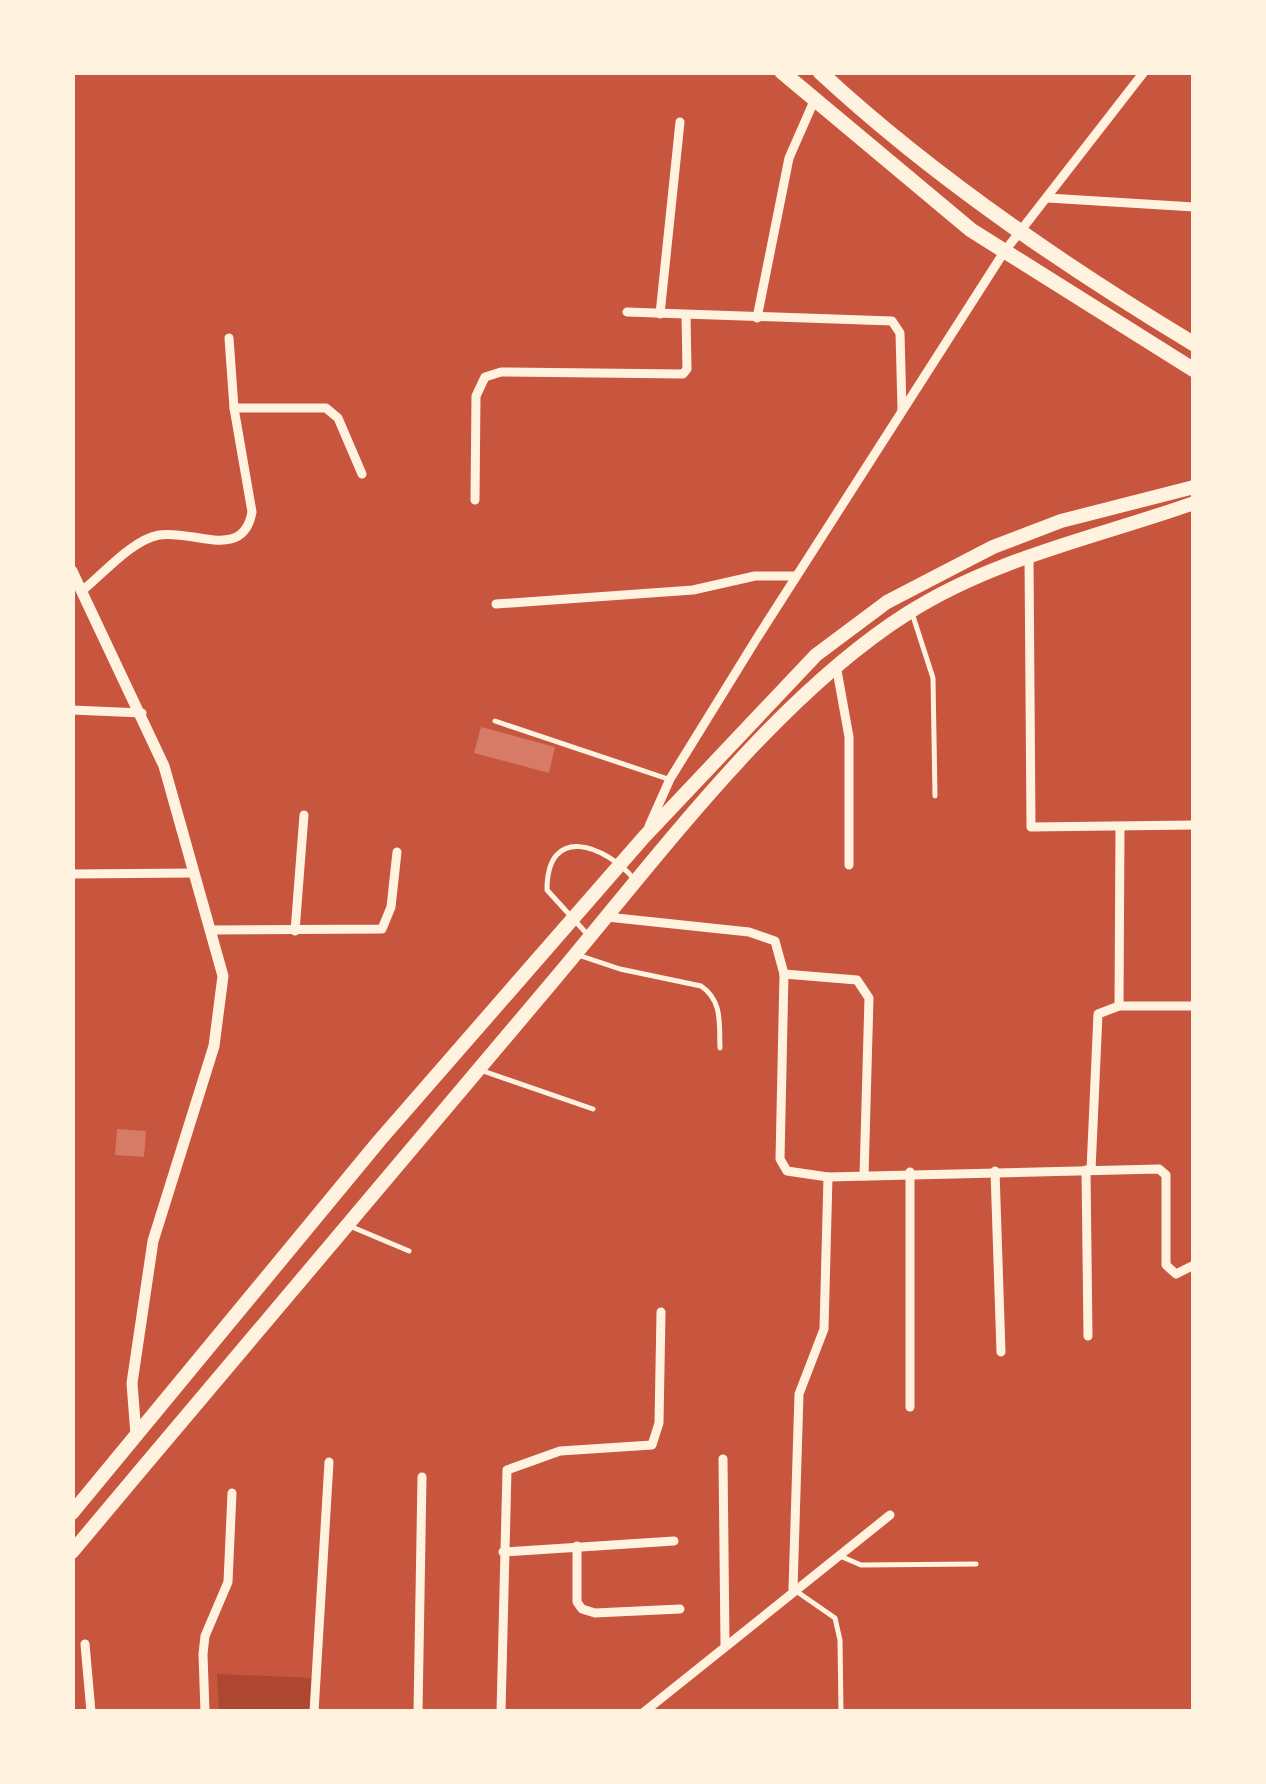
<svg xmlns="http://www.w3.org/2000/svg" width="1266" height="1784" viewBox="0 0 1266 1784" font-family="Cabin,sans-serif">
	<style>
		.green { fill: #ae4732 }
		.building { fill: #d67c66 }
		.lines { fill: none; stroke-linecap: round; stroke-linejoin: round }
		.service { stroke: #fff3e0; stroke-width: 5 }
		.minor { stroke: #fff3e0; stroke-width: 9 }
		.tertiary { stroke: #fff3e0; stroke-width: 11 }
		.primary { stroke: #fff3e0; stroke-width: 14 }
		.trunk { stroke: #fff3e0; stroke-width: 15 }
	</style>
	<rect width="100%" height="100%" fill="#c8553d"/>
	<path class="green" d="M217,1674L313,1678L312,1711H219Z"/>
	<g class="building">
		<path d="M481,727L555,747L549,773L474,753Z"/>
		<path d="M117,1129L146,1131L144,1157L115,1155Z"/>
	</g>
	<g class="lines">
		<g class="service">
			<path d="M912,613L933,678L935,796"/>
			<path d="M495,721L668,779"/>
			<path d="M588,935L547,890C547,823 605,845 634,879"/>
			<path d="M578,955L620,969L701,986C723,1001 719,1024 720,1048"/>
			<path d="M483,1071L593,1109"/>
			<path d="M352,1227L409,1251"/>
			<path d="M840,1556L861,1565L976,1564"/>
			<path d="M796,1591L835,1618L840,1640L841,1712"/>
		</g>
		<g class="minor">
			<path d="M1048,198L1194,207"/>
			<path d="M627,312L892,321L900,333L902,410"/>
			<path d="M660,314L680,122"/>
			<path d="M757,318L789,158L814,101"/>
			<path d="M234,408H326L338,418L362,474"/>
			<path d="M475,500L476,396L485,377L501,372L683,374L687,369L686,315"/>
			<path d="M1029,557L1031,827L1194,825"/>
			<path d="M83,590C104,573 132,540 159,535C193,529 243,562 252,512L234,408L229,338"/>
			<path d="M496,604L693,590L755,576H796"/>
			<path d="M836,665L849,737V865"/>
			<path d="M72,710L142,713"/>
			<path d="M649,826L670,779L757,638L1004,252L1144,72"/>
			<path d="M72,874L193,873"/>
			<path d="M607,917L749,932L775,941L784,974L780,1159L787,1171L828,1177L1159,1169L1166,1175V1265L1176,1274L1194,1265"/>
			<path d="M210,930L382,929L391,907L397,852"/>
			<path d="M295,931L304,815"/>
			<path d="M784,974L857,980L869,998L864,1176"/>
			<path d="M1119,1006L1120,827"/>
			<path d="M1086,1170L1088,1336"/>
			<path d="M1091,1170L1098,1014L1119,1006H1194"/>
			<path d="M995,1171L1001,1352"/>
			<path d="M910,1172V1407"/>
			<path d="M723,1459L725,1644"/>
			<path d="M577,1546V1602L582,1609L595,1613L680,1609"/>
			<path d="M503,1552L674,1541"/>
			<path d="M793,1589L799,1394L824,1329L828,1177"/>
			<path d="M85,1644L91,1712"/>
			<path d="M205,1712L203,1654L205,1636L228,1582L232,1493"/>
			<path d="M314,1712L329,1462"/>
			<path d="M418,1712L422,1477"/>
			<path d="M501,1712L507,1470L560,1451L652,1445L659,1423L661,1312"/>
			<path d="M644,1712L890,1515"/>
		</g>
		<path class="tertiary" d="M72,571L164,766L223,976L214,1046L153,1241L132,1383L136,1435"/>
		<g class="primary">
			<path d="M72,1513L379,1141L644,837L816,655L887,602L993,547L1061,521L1194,487"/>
			<path d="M72,1552C232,1361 393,1171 554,980C656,859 775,697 908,613C994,558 1098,537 1194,503"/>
		</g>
		<g class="trunk">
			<path d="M782,72L971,230L1194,370"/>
			<path d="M820,72C932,176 1063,265 1194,344"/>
		</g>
	</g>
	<rect width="1266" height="1784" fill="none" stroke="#fff3e0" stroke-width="150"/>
</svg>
